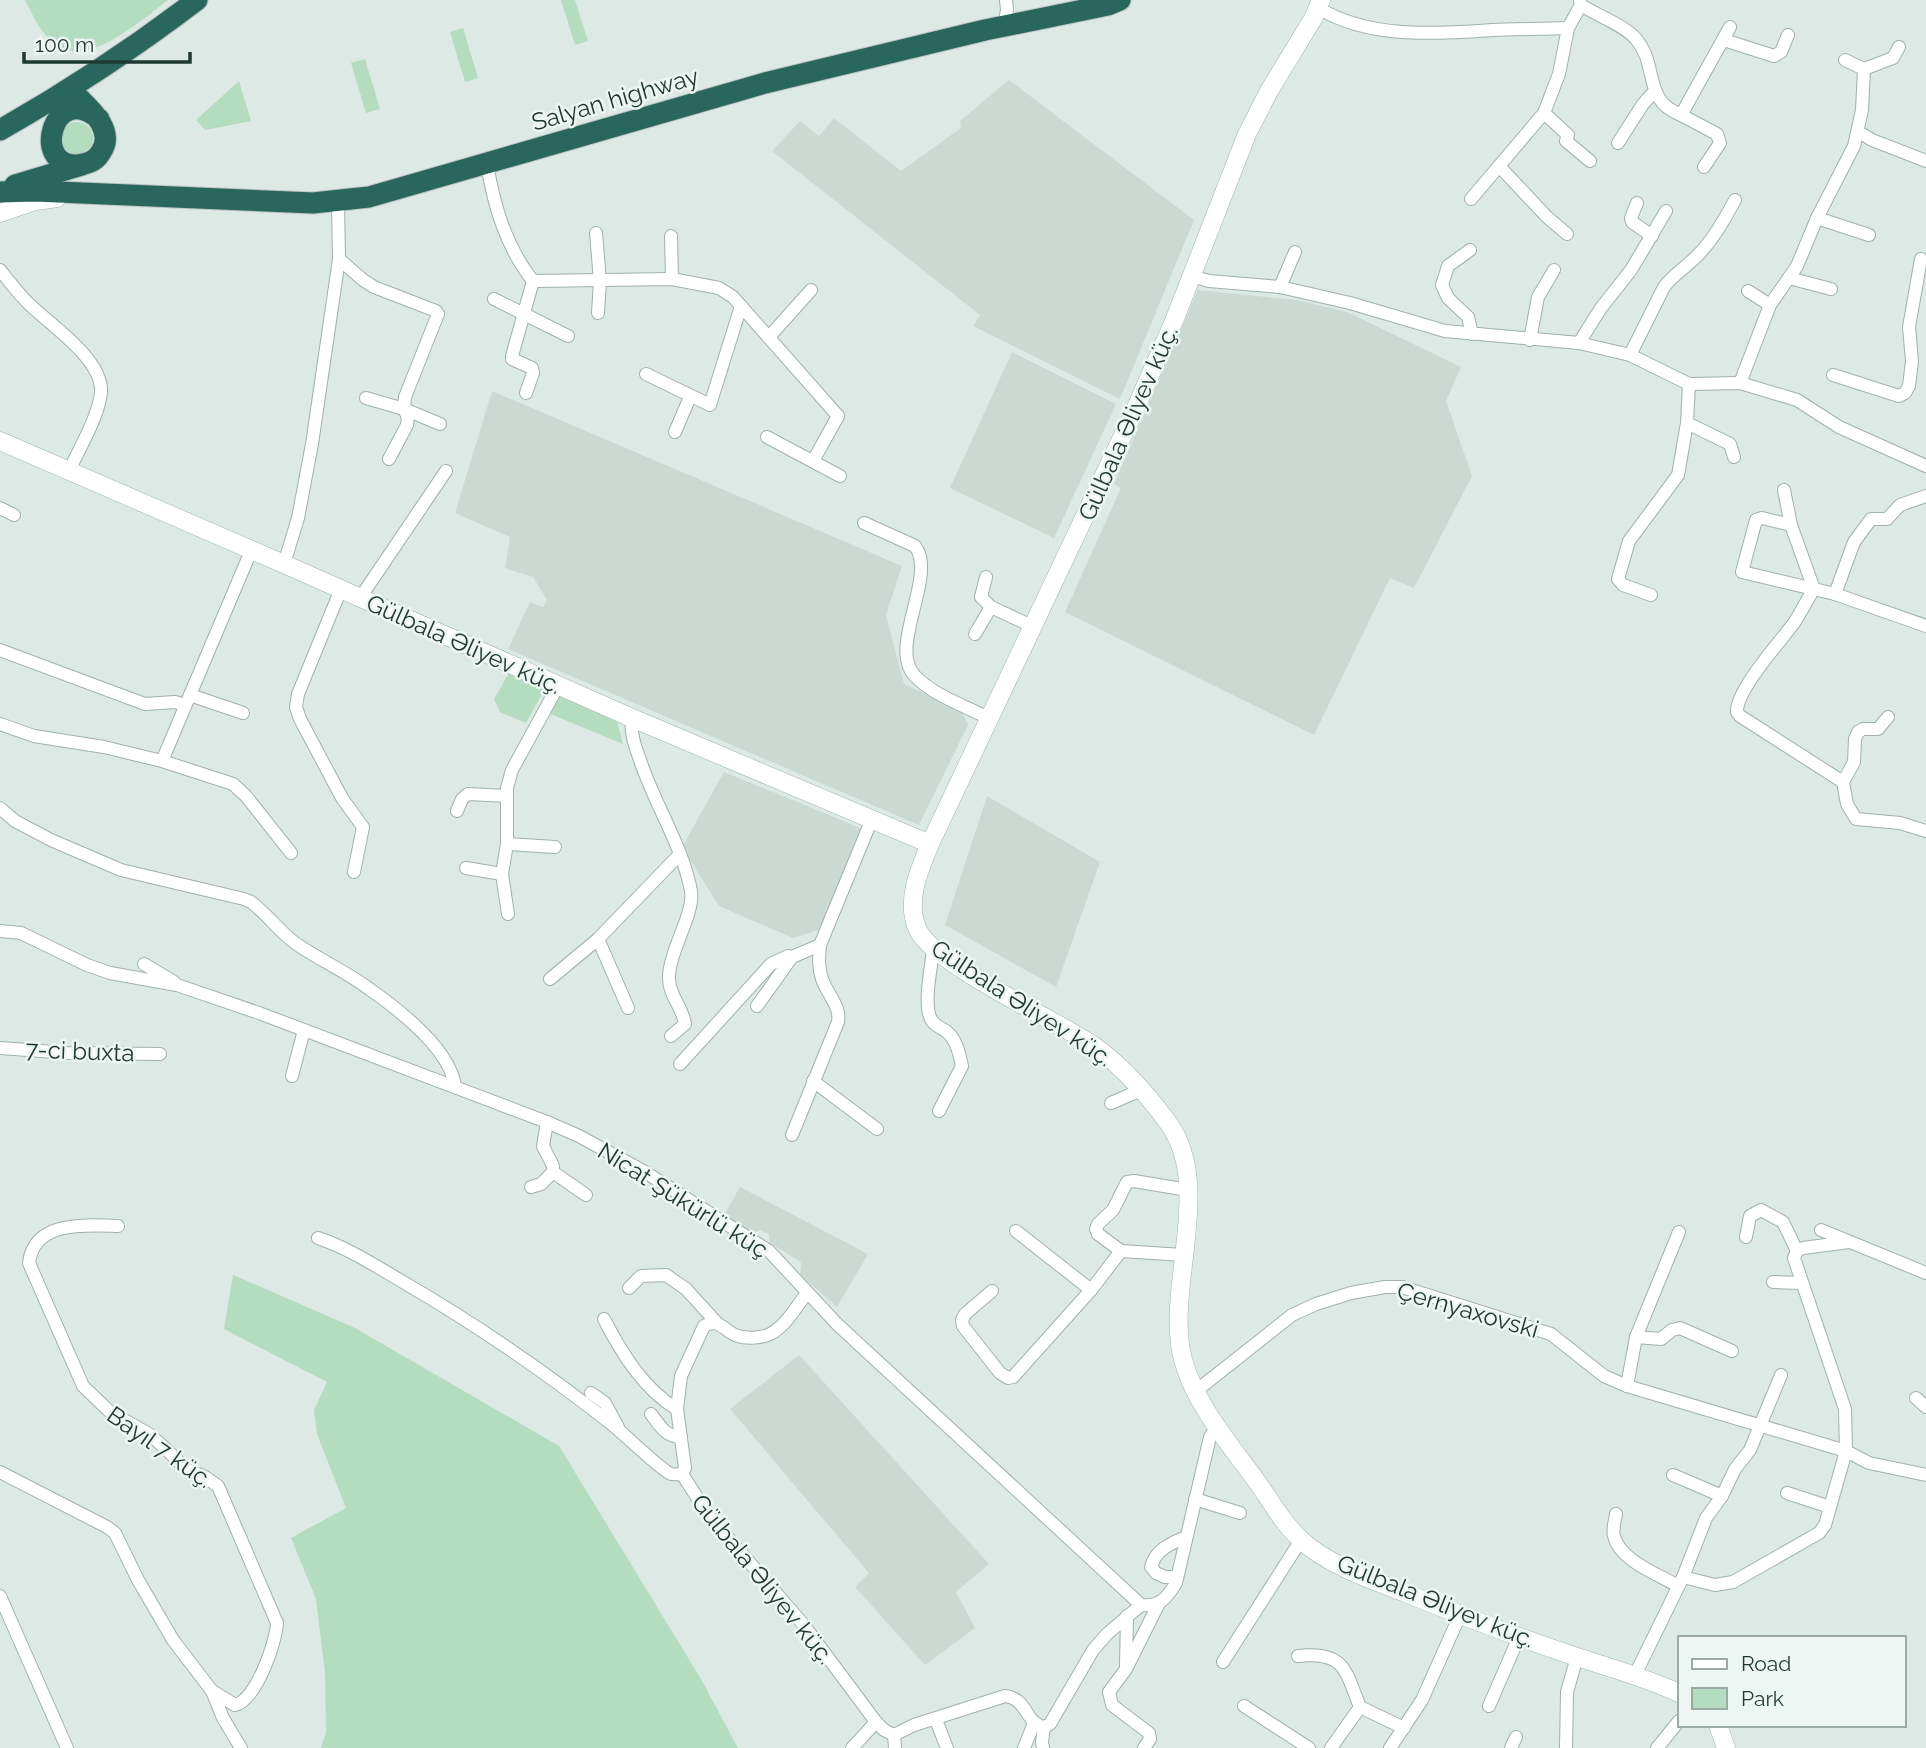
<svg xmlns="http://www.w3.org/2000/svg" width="1926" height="1748" viewBox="0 0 1926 1748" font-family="Raleway,sans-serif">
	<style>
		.built { fill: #cbd9d3 }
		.green { fill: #b4dcbf }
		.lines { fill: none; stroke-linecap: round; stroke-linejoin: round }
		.street-casing { stroke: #a0b1ab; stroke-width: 14 }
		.secondary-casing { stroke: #9bb6ac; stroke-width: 19 }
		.highway-casing { stroke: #bcc4c2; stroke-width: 23 }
		.street { stroke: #fff; stroke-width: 12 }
		.secondary { stroke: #fff; stroke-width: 18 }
		.highway { stroke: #29665b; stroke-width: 21 }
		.labels { text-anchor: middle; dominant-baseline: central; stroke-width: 5; stroke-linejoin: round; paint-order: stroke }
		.street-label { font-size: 24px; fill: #1e3932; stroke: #edf6f2 }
	</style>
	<rect width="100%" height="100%" fill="#dde9e4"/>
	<g class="built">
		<path d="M1009,80L1194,220L1120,399L973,326L980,315L772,151L800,121L819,136L834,118L901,171L961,128L960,121Z"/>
		<path d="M1198,290L1296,300L1347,312L1461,367L1446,401L1472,476L1414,588L1390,578L1314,735L1065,612L1121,488L1114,484Z"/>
		<path d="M1012,352L1116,404L1054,538L950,488Z"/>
		<path d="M492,391L902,566L886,615L904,684L961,710L968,725L919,825L508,649L530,602L543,607L547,600L533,577L505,568L510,537L455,513Z"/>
		<path d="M724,772L863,829L824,928L793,938L719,906L682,847Z"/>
		<path d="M987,796L1100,862L1056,987L945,925Z"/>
		<path d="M740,1187L868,1254L837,1307L800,1275L801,1262L770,1243L769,1234L760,1230L753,1233L724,1215Z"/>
		<path d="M799,1355L989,1564L956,1592L975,1628L925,1665L855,1587L869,1573L730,1409Z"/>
	</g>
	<g class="green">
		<path d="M25,0H168C142,19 88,70 55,44C42,34 32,15 25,0Z"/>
		<path d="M561,0H575L588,41L575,45Z"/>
		<path d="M463,28L478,78L465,82L450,32Z"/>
		<path d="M365,59L380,109L366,113L351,63Z"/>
		<path d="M239,81L251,121L205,130L196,120Z"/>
		<circle cx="77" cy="138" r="16"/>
		<path d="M509,673L545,688L526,723L500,712L494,699Z"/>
		<path d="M557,694L616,718L623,744L548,713Z"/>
		<path d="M233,1275L355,1328L559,1446L701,1679L738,1748H321L326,1732L325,1673L316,1599L291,1538L346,1508L317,1434L314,1410L327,1382L224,1329Z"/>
	</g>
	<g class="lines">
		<defs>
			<g id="street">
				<path d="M1580,0L1581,5C1598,16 1624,25 1636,39C1659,66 1642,100 1681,115L1730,27"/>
				<path d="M1318,8C1370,39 1434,34 1492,30C1518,29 1543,29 1568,28"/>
				<path d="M1004,26L1007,10L1006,0"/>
				<path d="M1724,40L1774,56L1781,52L1788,35"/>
				<path d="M1864,69L1893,58L1899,47"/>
				<path d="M1544,113L1568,135L1566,141L1590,161"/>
				<path d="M1681,115L1717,134L1720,143L1704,167"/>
				<path d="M1859,132L1872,140L1926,161"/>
				<path d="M1618,143L1643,104L1654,92"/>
				<path d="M487,164C494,206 506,247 533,281L672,279L719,288L733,297L838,416L813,461"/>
				<path d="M1499,166L1547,217L1567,234"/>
				<path d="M1471,199L1544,113L1559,74L1568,28L1581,5"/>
				<path d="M1637,203L1631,218L1632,222L1652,236"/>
				<path d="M1817,218L1869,235"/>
				<path d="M596,233L600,281L598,313"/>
				<path d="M671,236L672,279"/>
				<path d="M1470,250L1448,266L1442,285L1448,298L1468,317L1472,334"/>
				<path d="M339,259L363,280L374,287L436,311L438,314L405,397L404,409L408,417L407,425L389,459"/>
				<path d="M0,270C9,281 18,293 28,303C49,324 103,359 101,392C99,416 79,449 69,471"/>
				<path d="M1191,276L1209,281L1280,287L1350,303L1445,331L1579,343L1630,355L1689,384L1740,383L1797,400L1839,427L1926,466"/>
				<path d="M1789,278L1831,289"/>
				<path d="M1280,287L1295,252"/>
				<path d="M1748,291L1770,305"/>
				<path d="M494,299L568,336"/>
				<path d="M769,337L811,290"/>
				<path d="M1530,340L1538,297L1554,270"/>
				<path d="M1579,343L1601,308L1631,270L1666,211"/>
				<path d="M1630,355L1664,287C1673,275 1686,267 1697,256C1713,240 1724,220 1735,200"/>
				<path d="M646,374L710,405L741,306"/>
				<path d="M1833,375L1899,396L1905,393L1909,386L1912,361L1909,327L1921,259"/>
				<path d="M1740,383L1770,305L1797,266L1817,218L1854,146L1862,110L1864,69L1845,60"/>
				<path d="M526,393L533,373L532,368L512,359V356L533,281"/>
				<path d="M366,398L404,409L440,424"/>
				<path d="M1687,423L1730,444L1734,457"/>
				<path d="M675,432L690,397"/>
				<path d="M767,437L840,476"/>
				<path d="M1784,490L1791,525L1814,589C1807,600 1801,612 1794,623C1780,642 1736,690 1737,712L1740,716L1843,782"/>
				<path d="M0,508L14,515"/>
				<path d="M864,523L915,546C938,575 887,648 915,676C934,696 966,706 990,719"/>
				<path d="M1791,525L1762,518L1756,520L1742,572L1835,594L1926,626"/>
				<path d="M284,564L298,518L312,444L339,259L338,201"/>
				<path d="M986,577L981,597L991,607L1034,627"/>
				<path d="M341,589L298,694L296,707L300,719L342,798L363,827L354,872"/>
				<path d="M1835,594L1854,542L1871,519H1887L1900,505L1926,496"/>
				<path d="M1651,595L1623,585L1618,579L1629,541L1678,475L1687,423L1689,384"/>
				<path d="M360,598L446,471"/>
				<path d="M975,634L991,607"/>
				<path d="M0,650L145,704L175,702L185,705"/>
				<path d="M190,695L243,713"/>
				<path d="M1888,717L1878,729H1863L1858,732L1855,739L1854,762L1843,782L1847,804L1856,819L1900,823L1926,831"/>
				<path d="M632,718C630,733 635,746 640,760C654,803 683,847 691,891C695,913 668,953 669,979C669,995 683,1008 685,1024L671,1036"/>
				<path d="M0,724L34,736L104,747L162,761L233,784L246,796L291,853"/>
				<path d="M162,761L251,551"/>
				<path d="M0,808L15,821L51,840L121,870L244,899L251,902C267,914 279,931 295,943C318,959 345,971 368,988C398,1009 450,1049 455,1086"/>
				<path d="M457,811L462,799L468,794L507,796"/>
				<path d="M507,844L555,847"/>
				<path d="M466,868L502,874"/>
				<path d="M508,914L502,874L507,844V788L512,770L558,686"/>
				<path d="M0,931L21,933L87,965L110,973L177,985L259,1013L547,1122L579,1136L645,1172L769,1251L837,1324L1141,1605C1160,1607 1167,1598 1176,1583L1210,1437L1217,1426"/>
				<path d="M598,939L628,1008"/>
				<path d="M933,948C932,966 922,1006 932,1021C936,1026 941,1028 946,1031C957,1040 959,1053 962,1066L939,1111"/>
				<path d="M144,964L174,982"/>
				<path d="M550,979L598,939L679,855"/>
				<path d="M757,1006L792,957L820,945"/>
				<path d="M0,1048L68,1053L160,1054"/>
				<path d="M680,1064L771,964L788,956L792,957"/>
				<path d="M292,1076L304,1030"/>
				<path d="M813,1081L877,1129"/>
				<path d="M1111,1103L1141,1090"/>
				<path d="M792,1135L838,1022C841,1006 827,994 822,979C818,967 819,957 820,945L872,819"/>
				<path d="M553,1172L586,1195"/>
				<path d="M531,1187L541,1184L553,1172V1166L543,1146L547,1122"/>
				<path d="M118,1226C87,1225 34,1220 29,1263L83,1386L110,1412L149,1434L165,1448L186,1469L205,1477L218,1486L277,1623C276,1643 256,1700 235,1705L212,1691"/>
				<path d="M1821,1230L1926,1273"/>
				<path d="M1016,1231L1091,1290"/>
				<path d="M1746,1237L1750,1216L1761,1210L1783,1222L1797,1251"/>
				<path d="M318,1238C348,1248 376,1266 403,1282C477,1325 547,1373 614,1426C625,1435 662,1471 671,1474C673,1475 680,1474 682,1474"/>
				<path d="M1121,1251L1098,1234L1096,1229L1098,1224L1113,1210L1127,1182L1134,1181L1188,1190"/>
				<path d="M1773,1282L1802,1283"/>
				<path d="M629,1288L641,1276L666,1275L686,1289L717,1323"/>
				<path d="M992,1291L965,1314L962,1320L963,1326L1000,1373L1008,1378L1013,1377L1091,1290L1121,1251L1183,1255"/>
				<path d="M807,1293C796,1307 786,1326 770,1334C762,1338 747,1339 738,1336C724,1332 720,1317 704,1326L681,1376L677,1409L685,1468L682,1474L709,1516L803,1624L876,1722L884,1730L894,1735"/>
				<path d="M604,1319C621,1352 644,1390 677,1409"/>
				<path d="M1636,1337L1661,1339L1672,1330L1680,1328L1732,1351"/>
				<path d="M1627,1386L1636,1337L1679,1232"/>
				<path d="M1196,1391L1292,1315L1316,1304L1351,1293L1385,1287H1402L1551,1334L1604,1376L1627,1386L1846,1451L1869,1463L1926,1475"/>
				<path d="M591,1393L605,1403L618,1427"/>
				<path d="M1916,1398L1926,1407"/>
				<path d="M651,1414C660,1426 666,1437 681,1437"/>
				<path d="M0,1472L107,1527L115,1533L138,1580L173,1640L212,1691L223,1718L241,1748"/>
				<path d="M1673,1475L1722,1496L1735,1469L1750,1450L1781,1375"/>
				<path d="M1787,1493L1830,1507"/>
				<path d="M1195,1499L1240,1513"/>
				<path d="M1616,1514C1615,1521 1612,1530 1614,1536C1620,1561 1658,1574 1678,1586"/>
				<path d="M1177,1577H1165L1156,1573L1151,1567C1155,1550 1171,1543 1186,1537"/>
				<path d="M1683,1577L1715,1585L1733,1582L1819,1533L1825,1525L1846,1451L1845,1409L1794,1258L1797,1251L1803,1248L1849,1242"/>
				<path d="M0,1596L67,1748"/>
				<path d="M1298,1656C1345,1651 1345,1670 1360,1707L1404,1728"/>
				<path d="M1223,1662L1301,1540"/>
				<path d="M1126,1665L1127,1616"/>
				<path d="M1635,1675L1683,1577L1706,1518L1722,1496"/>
				<path d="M1244,1706L1309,1748"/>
				<path d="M1489,1706L1519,1637"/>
				<path d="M936,1720L947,1748"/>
				<path d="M852,1748L876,1722"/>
				<path d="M895,1748L894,1735L914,1725L1005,1696C1027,1698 1025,1723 1044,1727L1050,1724L1093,1650L1107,1634L1141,1605"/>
				<path d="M1024,1748L1034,1723"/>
				<path d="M1043,1748L1042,1742L1044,1727"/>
				<path d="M1144,1748L1150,1739L1149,1733L1112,1705L1109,1692L1126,1669L1159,1603"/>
				<path d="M1331,1748L1360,1707"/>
				<path d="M1390,1748L1422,1700L1460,1615"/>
				<path d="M1511,1748L1516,1737"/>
				<path d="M1566,1748L1567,1692L1577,1657"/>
				<path d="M1657,1748L1679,1721"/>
			</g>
			<g id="secondary">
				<path d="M1321,0L1314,17L1269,91L1247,134L1174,321L1134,412L930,844C919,870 905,902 918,930C934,964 1056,1020 1094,1046C1123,1067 1148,1095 1169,1124C1211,1183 1171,1276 1180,1344C1186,1394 1229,1443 1258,1483C1271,1502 1283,1523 1300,1539C1329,1566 1372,1580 1408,1594C1460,1615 1512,1635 1565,1653C1603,1666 1642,1676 1679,1693"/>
				<path d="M0,213L35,201L57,198"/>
				<path d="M0,441L284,564L632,718L930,844"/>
				<path d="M1718,1725L1726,1748"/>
			</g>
			<g id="highway">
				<path d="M70,89C85,105 117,128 101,152C97,159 91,163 83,164C29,175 51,78 99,119"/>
				<path d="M0,130C69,91 134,48 197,0"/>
				<path d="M15,185L82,165"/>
				<path d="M0,192L35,191L313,203L369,197L765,83L985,30L1108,5L1120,0"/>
			</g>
		</defs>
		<use href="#street" class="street-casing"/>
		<use href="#secondary" class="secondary-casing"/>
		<use href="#highway" class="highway-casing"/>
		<use href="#street" class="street"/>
		<use href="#secondary" class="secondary"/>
		<use href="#highway" class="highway"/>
	</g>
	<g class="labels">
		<g class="street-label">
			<text transform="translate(615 99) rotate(-16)">Salyan highway</text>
			<text transform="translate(1128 423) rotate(-66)">Gülbala Əliyev küç.</text>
			<text transform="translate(464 644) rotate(24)">Gülbala Əliyev küç.</text>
			<text transform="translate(1022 1003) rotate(33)">Gülbala Əliyev küç.</text>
			<text transform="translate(80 1051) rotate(2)">7-ci buxta</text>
			<text transform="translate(683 1200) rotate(32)">Nicat Şükürlü küç</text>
			<text transform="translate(1468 1310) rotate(16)">Çernyaxovski</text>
			<text transform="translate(160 1447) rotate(35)">Bayıl 7 küç.</text>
			<text transform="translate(763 1579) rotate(51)">Gülbala Əliyev küç.</text>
			<text transform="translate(1436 1601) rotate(22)">Gülbala Əliyev küç.</text>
		</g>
	</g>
	<rect x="1678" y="1636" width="228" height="91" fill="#edf6f2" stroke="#9aaaa5" stroke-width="2"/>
	<rect x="1692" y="1659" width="35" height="10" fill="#ffffff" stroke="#9aaaa5" stroke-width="2"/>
	<text x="1741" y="1671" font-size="21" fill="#1e3932">Road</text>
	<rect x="1692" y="1688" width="35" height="21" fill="#b4dcbf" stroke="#9aaaa5" stroke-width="2"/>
	<text x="1741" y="1706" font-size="21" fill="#1e3932">Park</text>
	<path d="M24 52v10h166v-10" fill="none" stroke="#1e3932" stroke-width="3.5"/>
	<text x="35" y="52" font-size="21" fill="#1e3932" stroke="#edf6f2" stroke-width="5" paint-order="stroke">100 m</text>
</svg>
